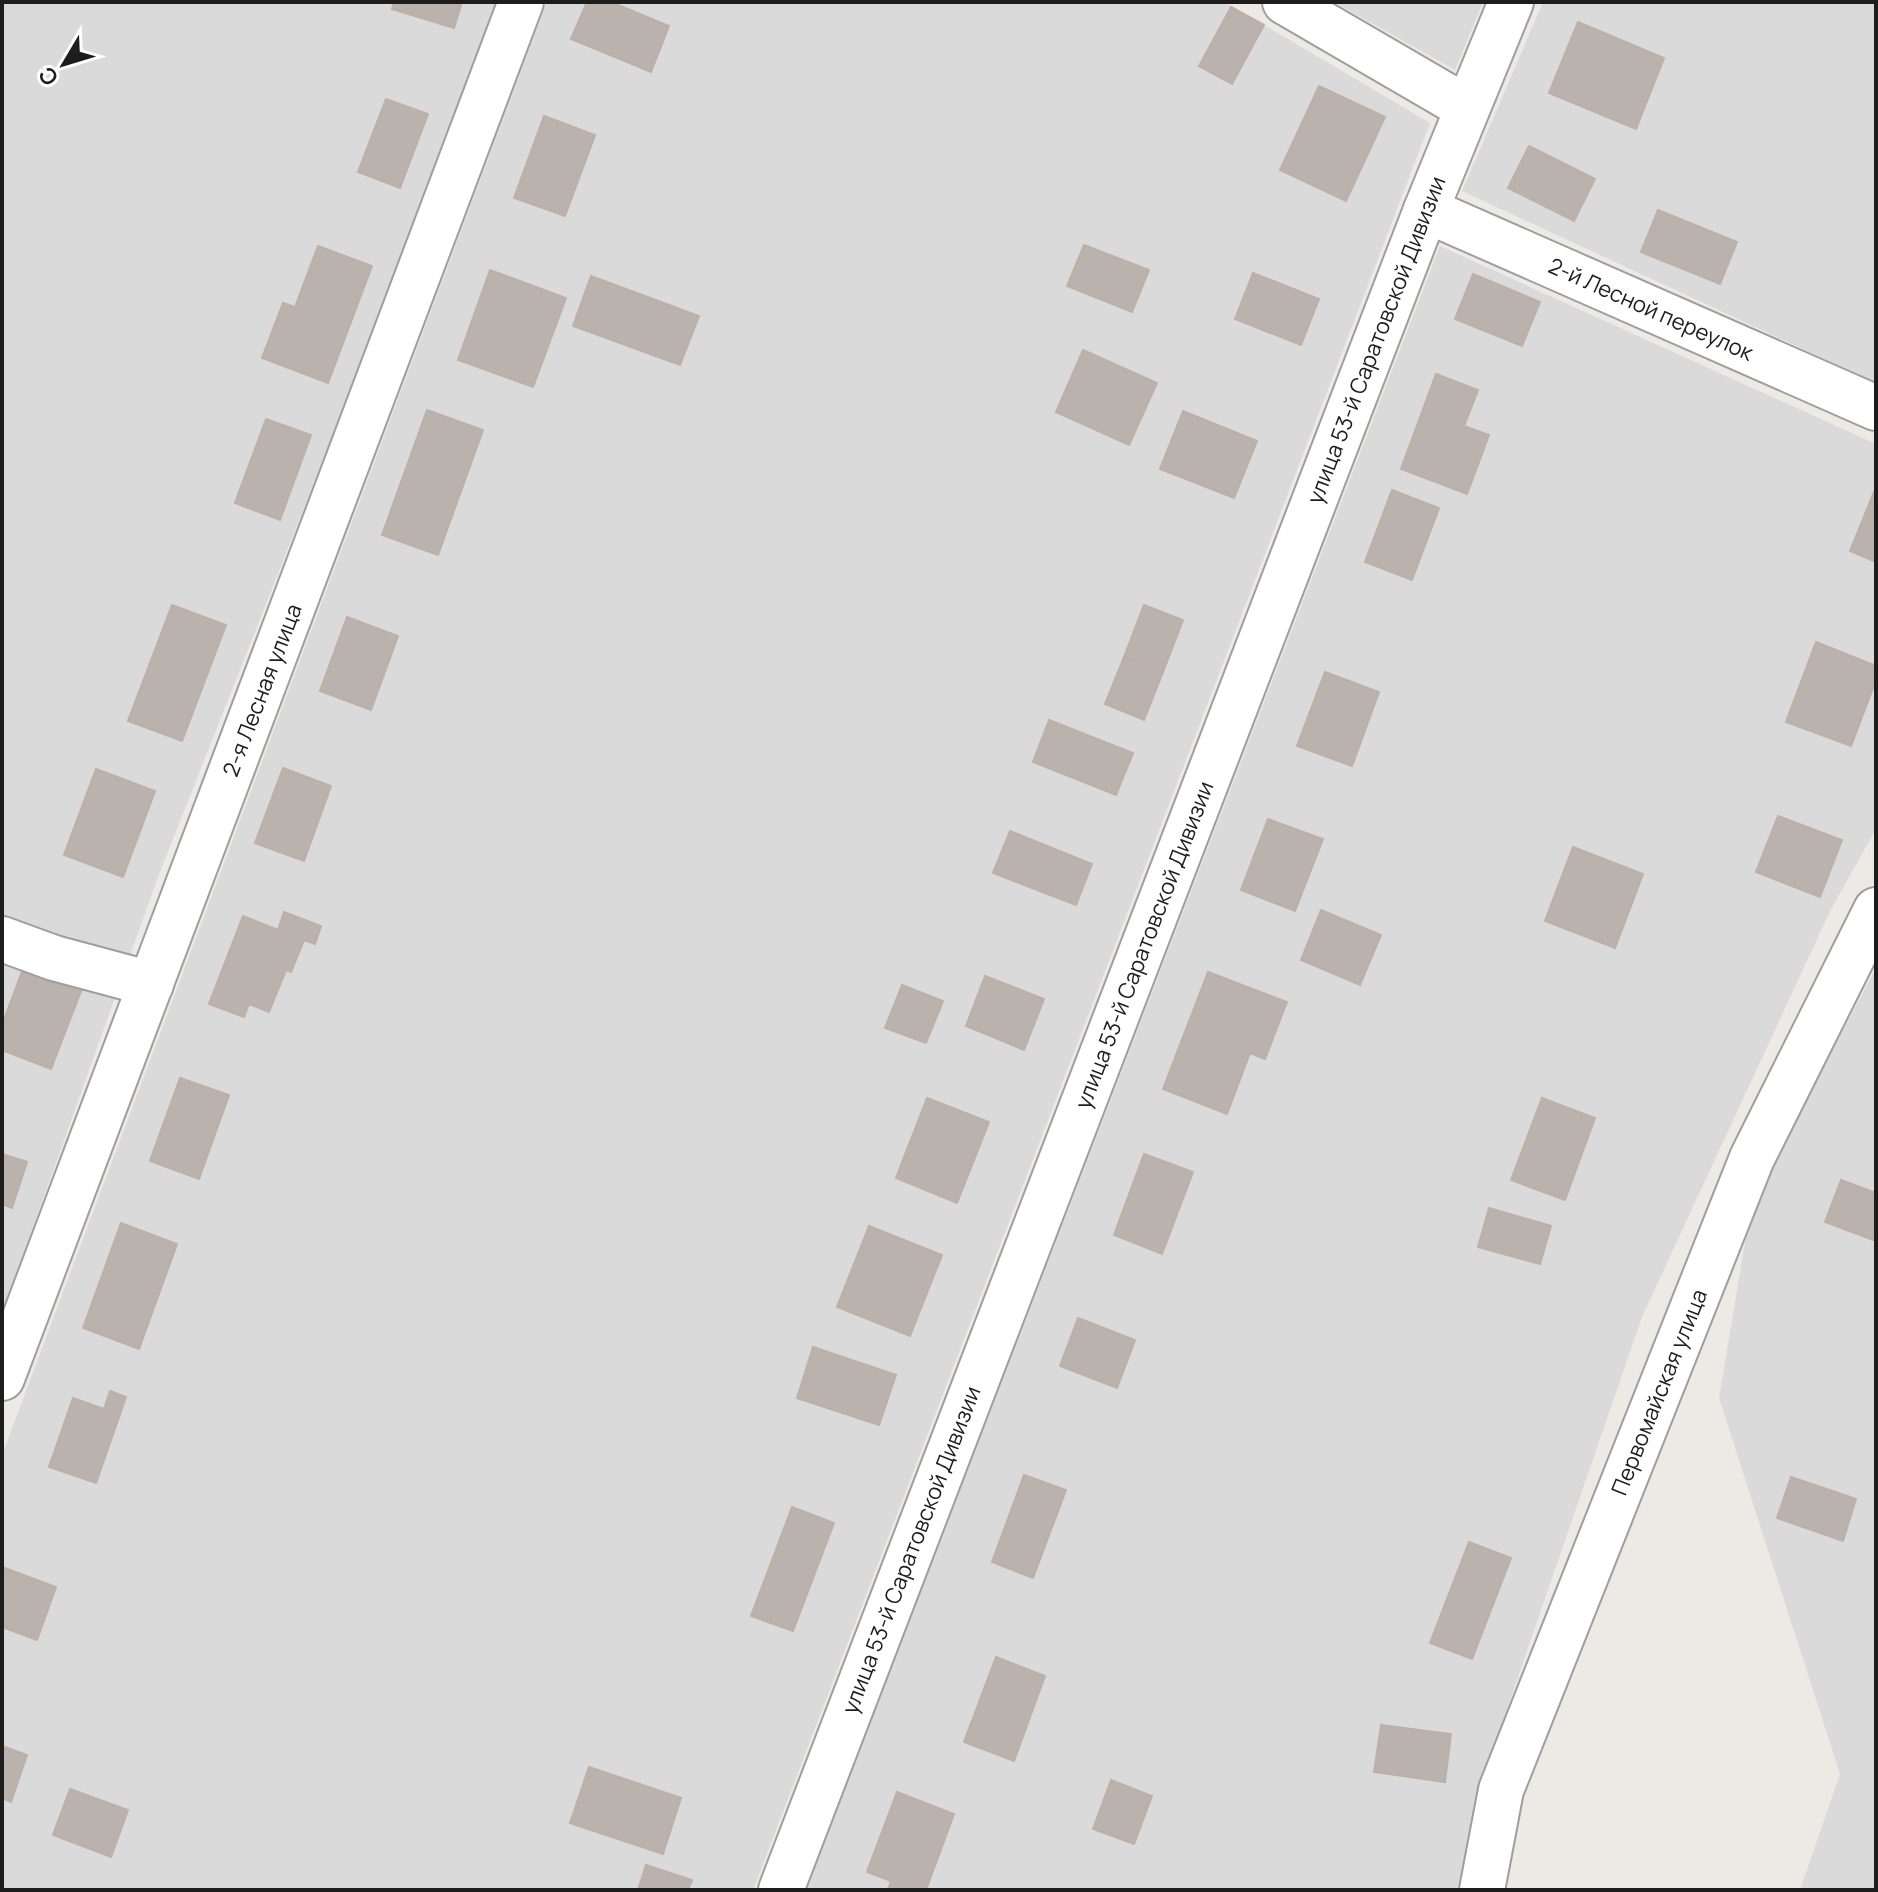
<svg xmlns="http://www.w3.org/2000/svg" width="1878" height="1892" viewBox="0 0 1878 1892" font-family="Manrope,sans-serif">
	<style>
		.residential { fill: #dbdada }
		.building { fill: #bab2ad; stroke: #beafa8; stroke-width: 2 }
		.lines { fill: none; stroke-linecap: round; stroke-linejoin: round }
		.minor-casing { stroke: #9e9e9e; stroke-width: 48 }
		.minor { stroke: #fff; stroke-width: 44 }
		.labels { text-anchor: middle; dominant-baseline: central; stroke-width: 7; stroke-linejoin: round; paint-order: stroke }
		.street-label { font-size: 22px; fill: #1d1d1d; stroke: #fff }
	</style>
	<rect width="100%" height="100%" fill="#ede9e4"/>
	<g class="residential">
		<path d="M2,2H498L442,159L158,877L2,1314Z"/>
		<path d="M547,2H1225L1430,123L753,1890H2V1455Z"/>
		<path d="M1334,2H1483L1455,70Z"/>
		<path d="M1543,2H1876V383L1462,191Z"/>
		<path d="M1440,246L1876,444V829L1830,911L1642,1317L1487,1767L1458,1890H806Z"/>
		<path d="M1876,968V1890H1800L1840,1774L1719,1398L1752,1201Z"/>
	</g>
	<g class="building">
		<path d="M394,2H462L454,28L392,9Z"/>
		<path d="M587,2H611L669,26L651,72L571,39Z"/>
		<path d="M1231,7L1264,25L1232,84L1199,66Z"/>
		<path d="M1578,22L1664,58L1636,129L1549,93Z"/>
		<path d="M1319,86L1385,117L1346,201L1280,170Z"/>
		<path d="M386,99L428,114L400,188L358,172Z"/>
		<path d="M544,116L595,135L565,216L514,198Z"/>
		<path d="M1529,146L1595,179L1574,221L1508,188Z"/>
		<path d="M1658,210L1737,242L1720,284L1641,252Z"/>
		<path d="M1084,245L1149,270L1132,312L1067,286Z"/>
		<path d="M318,246L372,266L328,383L262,358L283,303L295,307Z"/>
		<path d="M490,270L566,298L533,387L458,360Z"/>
		<path d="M1253,273L1319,299L1301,345L1235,319Z"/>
		<path d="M1473,274L1540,302L1522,346L1455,319Z"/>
		<path d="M591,276L699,316L680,365L573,326Z"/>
		<path d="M1083,350L1157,383L1129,445L1056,412Z"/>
		<path d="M1436,374L1478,390L1464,426L1489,435L1467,494L1401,469Z"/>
		<path d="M427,410L483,430L438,555L382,535Z"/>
		<path d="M1183,411L1257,441L1234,498L1160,469Z"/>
		<path d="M266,419L311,435L280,520L235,503Z"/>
		<path d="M1876,487V562L1850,551Z"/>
		<path d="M1392,490L1439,508L1412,580L1365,562Z"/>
		<path d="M172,605L226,625L182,741L128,721Z"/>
		<path d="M1144,605L1183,620L1163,672L1124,657Z"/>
		<path d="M347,617L398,636L371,710L320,691Z"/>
		<path d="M1816,642L1876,666V680L1851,746L1786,722Z"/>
		<path d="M1124,657L1163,672L1144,720L1105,704Z"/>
		<path d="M1325,672L1379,692L1352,766L1297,746Z"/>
		<path d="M1049,720L1133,753L1116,795L1033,762Z"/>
		<path d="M283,768L331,786L304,861L255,843Z"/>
		<path d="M96,769L155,791L123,877L64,855Z"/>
		<path d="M1778,816L1842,840L1820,897L1756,872Z"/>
		<path d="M1268,819L1323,839L1295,911L1241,890Z"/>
		<path d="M1010,831L1092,864L1076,905L993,873Z"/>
		<path d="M1573,847L1643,874L1615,948L1545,921Z"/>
		<path d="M1321,910L1381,935L1360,985L1301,960Z"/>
		<path d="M284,912L321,926L315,944L304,940L291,972L286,970L269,1012L249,1004L244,1017L209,1004L243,916L278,930Z"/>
		<path d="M23,969L81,991L51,1069L2,1050V1025Z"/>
		<path d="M1208,972L1287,1002L1265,1059L1250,1053L1227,1114L1163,1089Z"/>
		<path d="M985,976L1044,999L1024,1050L966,1026Z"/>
		<path d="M902,985L943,1001L926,1043L885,1028Z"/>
		<path d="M180,1078L229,1095L199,1179L150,1161Z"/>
		<path d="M927,1098L989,1122L957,1203L896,1178Z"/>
		<path d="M1542,1098L1595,1118L1565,1200L1511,1180Z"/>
		<path d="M2,1154L27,1162L12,1208L2,1204Z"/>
		<path d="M1144,1154L1193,1172L1162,1254L1114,1235Z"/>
		<path d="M1841,1180L1876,1193V1241L1825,1222Z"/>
		<path d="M1489,1208L1551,1226L1540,1264L1478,1247Z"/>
		<path d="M121,1223L177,1244L139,1349L83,1328Z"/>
		<path d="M869,1226L942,1255L910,1336L837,1307Z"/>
		<path d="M1078,1318L1135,1340L1117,1388L1060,1366Z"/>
		<path d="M813,1347L896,1375L879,1425L797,1398Z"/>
		<path d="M110,1391L126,1397L96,1483L49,1467L73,1398L104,1409Z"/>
		<path d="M1024,1475L1066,1490L1033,1578L992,1562Z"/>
		<path d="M1791,1477L1856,1499L1843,1541L1777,1518Z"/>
		<path d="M792,1507L834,1523L793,1631L751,1616Z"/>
		<path d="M1469,1542L1511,1558L1472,1659L1430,1643Z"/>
		<path d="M2,1567L56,1587L37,1640L2,1627Z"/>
		<path d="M996,1657L1045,1676L1014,1761L964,1742Z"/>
		<path d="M1381,1725L1451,1734L1445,1782L1374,1772Z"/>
		<path d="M2,1746L27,1755L11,1802L2,1798Z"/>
		<path d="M589,1767L681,1798L663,1854L570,1823Z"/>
		<path d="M1111,1780L1152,1796L1134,1844L1093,1829Z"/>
		<path d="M70,1789L128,1810L111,1857L53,1835Z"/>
		<path d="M897,1792L954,1814L926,1890H888L891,1881L867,1872Z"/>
		<path d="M646,1865L692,1880L688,1890H638Z"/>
	</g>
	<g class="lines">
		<defs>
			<g id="minor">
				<path d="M1285,2L1467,108"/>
				<path d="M1426,210L1876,408"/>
				<path d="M2,939L54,958L151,984"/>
				<path d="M2,1378L521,2"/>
				<path d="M781,1890L1426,210L1511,2"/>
				<path d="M1482,1890L1501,1790L1752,1158L1876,910"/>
			</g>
		</defs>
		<use href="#minor" class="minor-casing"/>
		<use href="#minor" class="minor"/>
	</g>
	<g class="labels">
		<g class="street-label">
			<text transform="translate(1651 309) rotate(24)">2-й Лесной переулок</text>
			<text transform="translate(1376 340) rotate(-69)">улица 53-й Саратовской Дивизии</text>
			<text transform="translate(262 690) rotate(-69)">2-я Лесная улица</text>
			<text transform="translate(1144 945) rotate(-69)">улица 53-й Саратовской Дивизии</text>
			<text transform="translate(1659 1392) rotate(-68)">Первомайская улица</text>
			<text transform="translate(911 1550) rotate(-69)">улица 53-й Саратовской Дивизии</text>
		</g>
	</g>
	<rect width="1878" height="1892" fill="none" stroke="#1d1d1d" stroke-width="8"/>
	<g transform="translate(64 64) rotate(232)" stroke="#ffffff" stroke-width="6" paint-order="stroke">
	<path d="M0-6L14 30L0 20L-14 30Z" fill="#1d1d1d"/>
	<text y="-12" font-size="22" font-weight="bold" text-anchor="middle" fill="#1d1d1d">С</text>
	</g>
</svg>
